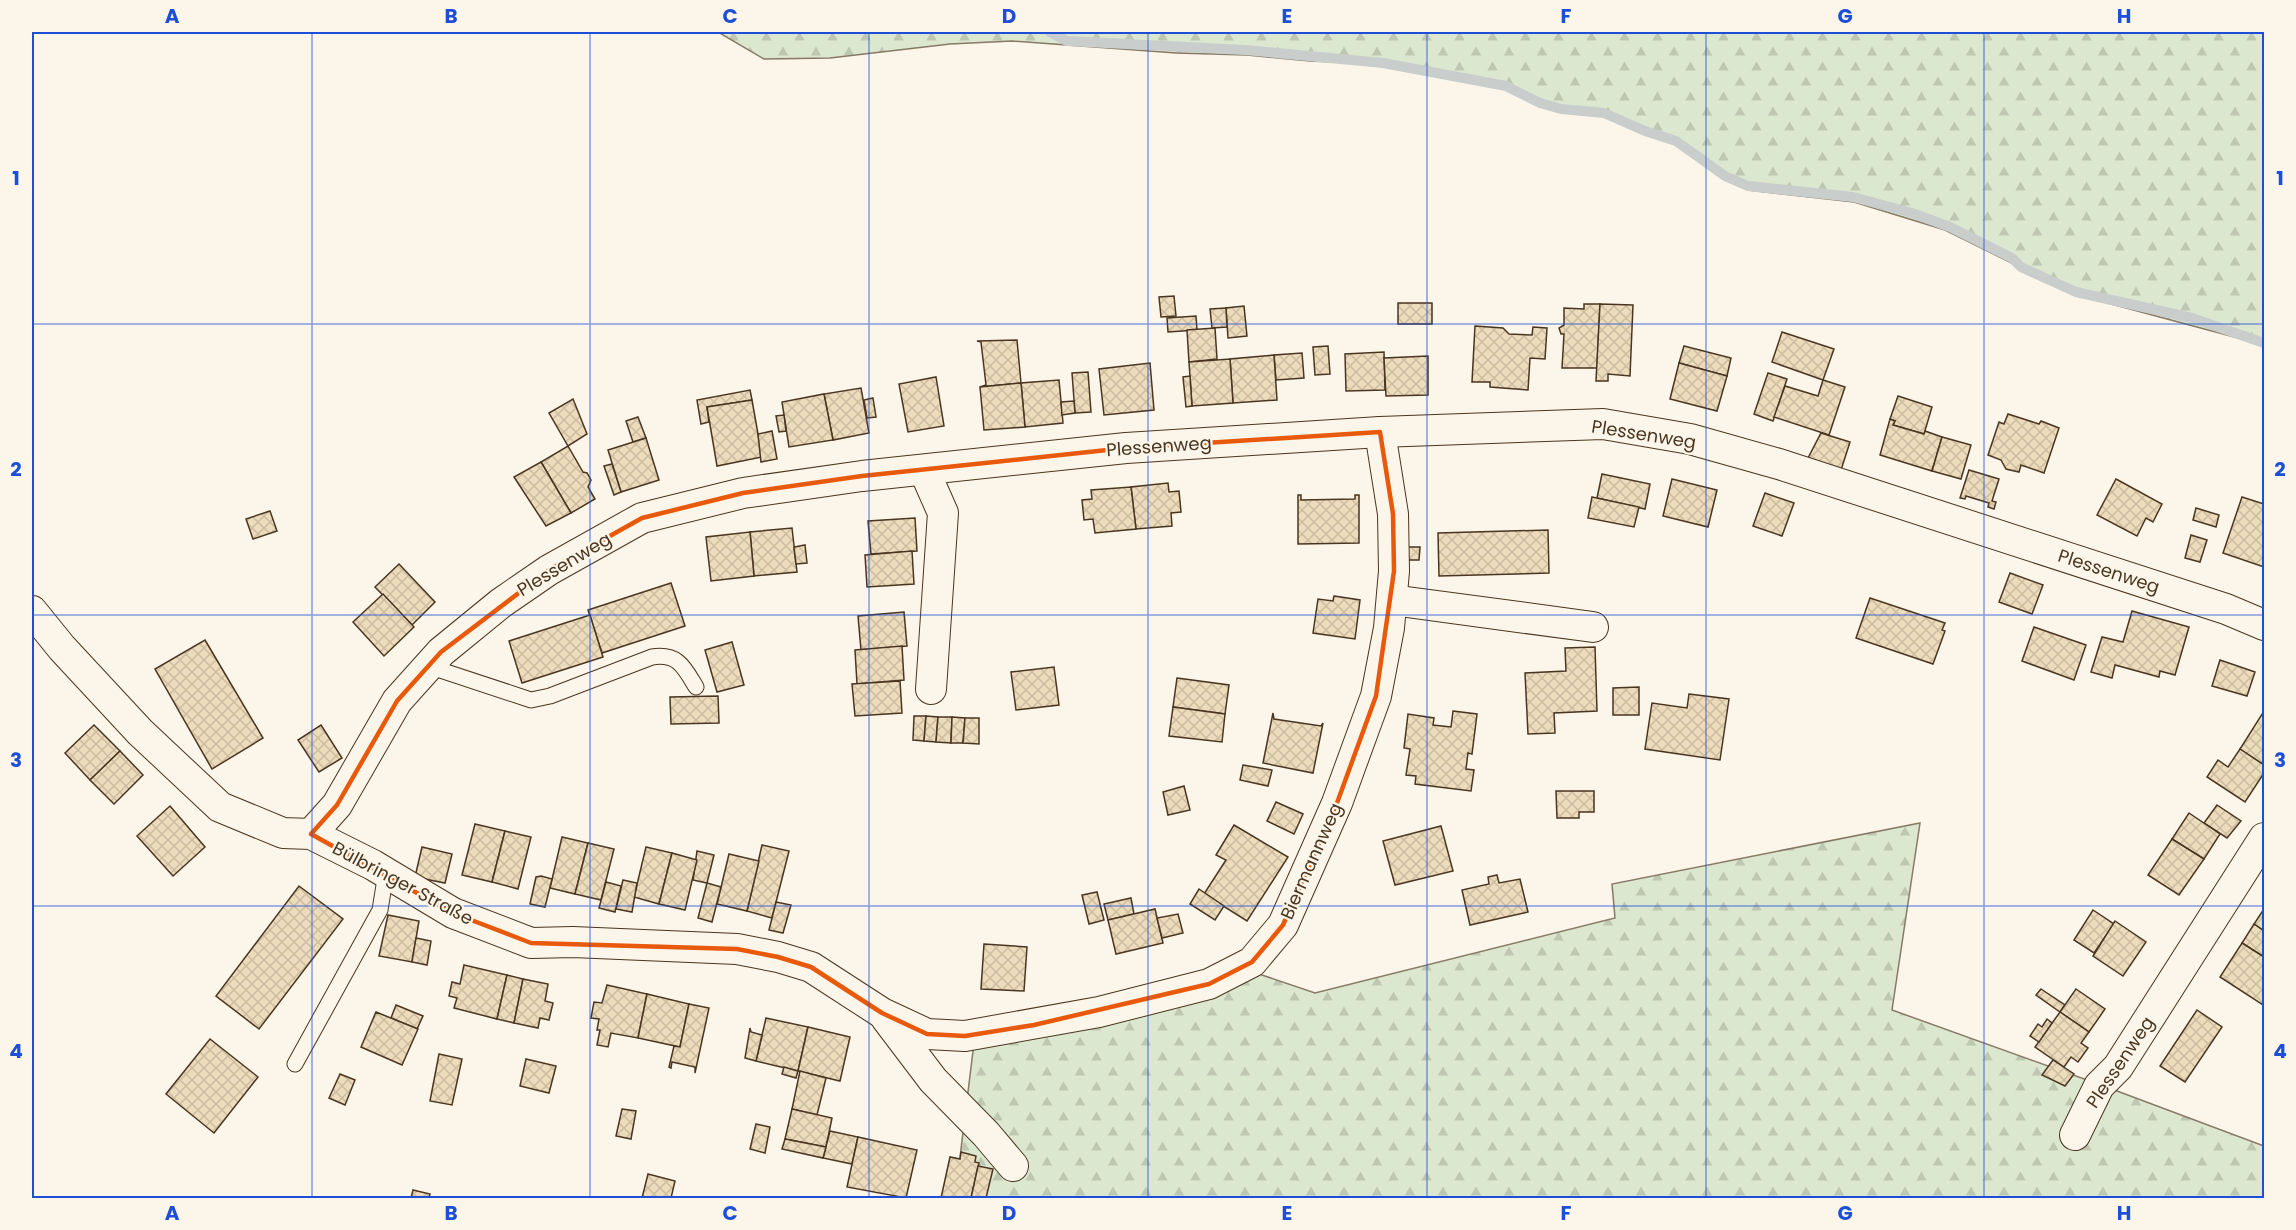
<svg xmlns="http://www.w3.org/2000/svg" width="2296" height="1230" viewBox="0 0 2296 1230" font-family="Poppins,sans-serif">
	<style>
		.forest { fill: url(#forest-firs); stroke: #887966; stroke-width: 1.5 }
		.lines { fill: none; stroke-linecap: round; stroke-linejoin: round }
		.stream { stroke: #c9cecd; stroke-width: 10 }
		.building { fill: url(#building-cross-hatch); stroke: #4a3520; stroke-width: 1.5 }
		.service-casing { stroke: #4a3520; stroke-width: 17 }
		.minor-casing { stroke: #4a3520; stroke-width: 32 }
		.service { stroke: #fbf6e9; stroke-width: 15 }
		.minor { stroke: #fbf6e9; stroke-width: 30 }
		.marked { fill: none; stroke: #e8590c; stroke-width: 4.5; stroke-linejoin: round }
		.grid { fill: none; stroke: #1d4ed8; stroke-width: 1.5; stroke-opacity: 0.55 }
		.labels { text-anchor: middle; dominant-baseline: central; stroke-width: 4.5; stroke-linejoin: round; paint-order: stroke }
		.street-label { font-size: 18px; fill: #4a3520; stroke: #fbf6e9 }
		.neatline { fill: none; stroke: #1d4ed8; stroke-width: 2 }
		.grid-label { font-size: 20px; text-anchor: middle; font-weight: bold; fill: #1d4ed8 }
	</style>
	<defs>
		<pattern id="forest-firs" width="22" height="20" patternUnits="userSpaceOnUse" patternTransform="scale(1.5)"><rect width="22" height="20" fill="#dce7d0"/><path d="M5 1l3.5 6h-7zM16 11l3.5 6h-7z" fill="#bec7b2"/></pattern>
		<pattern id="building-cross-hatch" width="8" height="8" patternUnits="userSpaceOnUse" patternTransform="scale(1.5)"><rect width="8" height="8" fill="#ecdcbc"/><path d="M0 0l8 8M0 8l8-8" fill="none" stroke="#ccbda1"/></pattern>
	</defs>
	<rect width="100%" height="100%" fill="#fbf6e9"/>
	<g class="forest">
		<path d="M718,32H2264V345L2074,294L1945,230L1854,202L1748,190L1723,179L1675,143L1603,115L1561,111L1538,105L1505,88L1384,64L1310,61L1247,55L1176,53L1012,41L950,44L830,58L764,59Z"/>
		<path d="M1920,823L1892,1010L2101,1085L2264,1146V1198H955L974,1043L1259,974L1315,993L1615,918L1612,884Z"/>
	</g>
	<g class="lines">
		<path class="stream" d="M1050,32L1067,41L1245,50L1383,63L1506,86L1540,103L1561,109L1604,113L1645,131L1676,141L1725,176L1748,186L1853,197L1912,213L1950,227L2012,258L2021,267L2076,292L2192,318L2264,343"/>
	</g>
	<g class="building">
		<path d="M1174,296L1176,316L1161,317L1159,297Z"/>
		<rect x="1398" y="303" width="34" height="21"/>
		<path d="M1584,304H1600L1597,368H1562L1564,334H1561L1559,328L1564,325V308L1584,309Z"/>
		<path d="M1600,304L1633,305L1630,376L1608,374V381H1596Z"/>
		<path d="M1244,306L1247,336L1228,338L1226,308Z"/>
		<path d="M1226,308L1227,327L1212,328L1210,309Z"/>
		<path d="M1196,316L1197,330L1168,332L1167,318Z"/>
		<path d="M1475,326L1503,328L1509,334L1532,335L1533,327L1547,328L1545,359L1530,358L1528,390L1490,387V382H1472Z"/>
		<path d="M1215,328L1217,359L1189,362L1187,330Z"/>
		<path d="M1782,332L1834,349L1823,380L1772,362Z"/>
		<path d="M1017,340L1021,383L980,387L986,385L981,342L977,341Z"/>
		<path d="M1328,346L1330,374L1315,375L1313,347Z"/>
		<path d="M1684,346L1731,358L1727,376L1679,363Z"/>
		<path d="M1384,352L1385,390L1346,391L1345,354Z"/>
		<path d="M1302,353L1304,378L1276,380L1274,355Z"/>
		<path d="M1274,355L1277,400L1233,403L1230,359Z"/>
		<path d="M1428,356V395L1386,396L1384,358Z"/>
		<path d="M1230,359L1233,403L1192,406L1189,362Z"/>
		<path d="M1150,363L1154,410L1104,415L1099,369Z"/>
		<path d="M1679,363L1727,376L1717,411L1670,399Z"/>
		<path d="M1088,372L1091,412L1075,413L1072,373Z"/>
		<path d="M1768,373L1787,379L1773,421L1754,414Z"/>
		<path d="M1190,376L1192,406L1186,407L1183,377Z"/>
		<path d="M936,377L944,426L908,432L899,384Z"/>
		<path d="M1059,380L1063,423L1025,427L1021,383Z"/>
		<path d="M1823,380L1845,387L1829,435L1774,417L1785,386L1818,396Z"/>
		<path d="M1021,383L1025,427L984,430L980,387Z"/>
		<path d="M861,388L869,433L833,440L824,394Z"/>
		<path d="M750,390L752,400L707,407L709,422L701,424L697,400Z"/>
		<path d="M824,394L833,440L789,447L782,402Z"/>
		<path d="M1898,396L1932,407L1924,434L1893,425L1895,421L1890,419Z"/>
		<path d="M873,398L876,417L867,418L864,400Z"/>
		<path d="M573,399L587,434L568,446L549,413Z"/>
		<path d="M752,400L762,457L717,466L707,407Z"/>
		<path d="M1074,401L1075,413L1062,415L1061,402Z"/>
		<path d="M2008,414L2039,424L2041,421L2059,428L2044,473L2021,465L2019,472L2006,469L2001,460L1988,455L1999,422L2004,424Z"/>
		<path d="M784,415L786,431L779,432L776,416Z"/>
		<path d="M638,417L646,438L633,442L626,421Z"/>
		<path d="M1890,419L1895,421L1893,425L1924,434L1925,431L1942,437L1932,471L1880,455Z"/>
		<path d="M772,431L777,459L761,462L758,434Z"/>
		<path d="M1821,433L1850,442L1841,470L1807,460Z"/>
		<path d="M1942,437L1971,445L1961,479L1932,471Z"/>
		<path d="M646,438L659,480L621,492L608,450Z"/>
		<path d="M568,446L583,472L587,473L591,480L588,487L595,499L571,513L541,462Z"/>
		<path d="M541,462L571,513L546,526L514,477Z"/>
		<path d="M612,464L621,492L614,495L604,466Z"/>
		<path d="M1969,470L1999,479L1992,501L1996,502L1994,509L1988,507L1989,503L1966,496L1965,499L1960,498Z"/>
		<path d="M1602,474L1650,484L1645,509L1597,498Z"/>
		<path d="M1672,479L1717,490L1708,527L1663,516Z"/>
		<path d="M2116,479L2162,504L2153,522L2146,518L2137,536L2097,515Z"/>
		<path d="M1168,483L1169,492L1179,491L1181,512L1171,513L1172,526L1136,529L1131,487Z"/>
		<path d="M1131,487L1136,529L1095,533L1093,519L1084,520L1082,500L1092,499L1091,490Z"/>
		<path d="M1765,493L1794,503L1782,536L1753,526Z"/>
		<path d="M1298,495H1301V500L1355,499V495H1359V543L1298,544Z"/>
		<path d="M1592,497L1639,507L1634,527L1588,518Z"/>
		<path d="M2242,497L2264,504V567L2223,553Z"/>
		<path d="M2196,508L2219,515L2216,527L2193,520Z"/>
		<path d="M270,511L277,531L253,539L246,519Z"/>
		<path d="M915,518L917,551L871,554L868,521Z"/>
		<path d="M792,528L797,572L754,576L750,532Z"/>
		<path d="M1548,530L1549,573L1439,576L1438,533Z"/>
		<path d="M750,532L754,576L711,581L706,537Z"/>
		<path d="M2191,535L2207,540L2200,562L2185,558Z"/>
		<path d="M805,545L807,563L796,564L794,547Z"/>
		<path d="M1407,547H1420L1419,560H1407Z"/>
		<path d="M912,551L914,584L867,587L865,555Z"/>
		<path d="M399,564L435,602L412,625L375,587Z"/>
		<path d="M2010,573L2043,585L2032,614L1999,602Z"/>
		<path d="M671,583L685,626L602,653L588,610Z"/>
		<path d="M383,594L414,627L384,656L353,622Z"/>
		<path d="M1334,596L1360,600L1355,639L1313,633L1318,599L1333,601Z"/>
		<path d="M1870,598L1945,623L1942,630L1945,631L1933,664L1856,638Z"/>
		<path d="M2132,611L2189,627L2175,675L2160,671L2159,677L2115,665L2112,678L2091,672L2102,637L2123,642Z"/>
		<path d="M904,612L907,646L861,650L858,616Z"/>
		<path d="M590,615L603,657L522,683L509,641Z"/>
		<path d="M2034,627L2086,645L2074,680L2022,661Z"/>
		<path d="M205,640L263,738L212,769L155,669Z"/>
		<path d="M732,642L744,685L717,692L705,650Z"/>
		<path d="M902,646L904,680L857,684L855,650Z"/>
		<path d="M1595,647L1597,711L1554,713L1555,733L1528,734L1525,673L1566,671L1565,648Z"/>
		<path d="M2220,660L2255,672L2247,696L2212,686Z"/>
		<path d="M1054,667L1059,705L1016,710L1011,672Z"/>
		<path d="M1177,678L1229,685L1225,714L1173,707Z"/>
		<path d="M900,681L902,713L855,716L852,684Z"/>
		<path d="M1639,687V715H1613V688Z"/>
		<path d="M1689,694L1729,699L1720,760L1645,749L1652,703L1687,708Z"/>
		<path d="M718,696L719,723L671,724L670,697Z"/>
		<path d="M1173,707L1225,714L1222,742L1169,736Z"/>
		<path d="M1453,711L1477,714L1472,754L1468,753L1466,769L1474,770L1471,791L1415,784L1416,776L1406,775L1410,749L1404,748L1408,714L1434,718L1433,725L1451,727Z"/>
		<path d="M2264,711V765L2240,749Z"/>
		<path d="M1273,713L1274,719L1321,726L1323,723L1313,773L1263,763Z"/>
		<path d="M914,716H926L924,741L913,740Z"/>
		<path d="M926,716L938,717L936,742L924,741Z"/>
		<path d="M938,717H952L951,743L936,742Z"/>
		<path d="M952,717L965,718L963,743H951Z"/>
		<path d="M965,718H979V744L963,743Z"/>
		<path d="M94,725L120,751L90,780L65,753Z"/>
		<path d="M321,725L342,758L319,772L298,740Z"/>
		<path d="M2240,749L2264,765V773L2245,802L2207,777L2218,760L2228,767Z"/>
		<path d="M120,751L143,775L114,804L90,780Z"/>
		<path d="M1243,765L1272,770L1268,786L1240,780Z"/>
		<path d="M1184,786L1190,810L1168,815L1163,792Z"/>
		<path d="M1556,791H1594V812H1579V818H1557Z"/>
		<path d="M1276,802L1303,814L1294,834L1267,821Z"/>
		<path d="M2217,805L2241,821L2227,838L2204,823Z"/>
		<path d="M170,806L205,847L173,876L137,836Z"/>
		<path d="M2189,813L2220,834L2204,859L2172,839Z"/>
		<path d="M475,824L505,831L492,882L462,875Z"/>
		<path d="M1234,825L1288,857L1247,921L1204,894L1226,860L1216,855Z"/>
		<path d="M1441,826L1453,871L1395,885L1383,841Z"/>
		<path d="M505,831L531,837L518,889L492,882Z"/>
		<path d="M562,837L588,843L575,894L550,888Z"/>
		<path d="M2172,839L2204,859L2179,895L2148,875Z"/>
		<path d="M588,843L614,849L601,900L575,894Z"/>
		<path d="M762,845L789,851L772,918L747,911Z"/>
		<path d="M422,847L452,854L445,883L415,877Z"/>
		<path d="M646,847L672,853L659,904L634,897Z"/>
		<path d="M697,851L714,855L707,883L693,880Z"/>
		<path d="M672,853L697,860L685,910L659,904Z"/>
		<path d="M729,854L759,861L747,911L717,904Z"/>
		<path d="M1497,875L1499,883L1520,879L1528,912L1470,925L1462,890L1489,884L1488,877Z"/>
		<path d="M541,876L552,879L545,907L530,904L536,877Z"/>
		<path d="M623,880L637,883L632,912L616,909Z"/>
		<path d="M606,882L621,886L615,912L599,908Z"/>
		<path d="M707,883L721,887L712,922L698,918Z"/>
		<path d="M299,886L343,919L259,1029L216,996Z"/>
		<path d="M1199,889L1224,906L1215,920L1190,904Z"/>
		<path d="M1097,892L1104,920L1089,924L1082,895Z"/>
		<path d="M1131,898L1134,914L1108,920L1104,904Z"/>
		<path d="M776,902L791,905L783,933L769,930Z"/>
		<path d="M1155,909L1163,943L1116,954L1108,920Z"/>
		<path d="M2264,909V931L2254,924Z"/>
		<path d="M2093,910L2114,924L2094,953L2074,940Z"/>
		<path d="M1178,914L1183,933L1162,938L1157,918Z"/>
		<path d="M388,915L419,921L412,962L379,956Z"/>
		<path d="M2115,921L2146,942L2123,976L2093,956Z"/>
		<path d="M2254,924L2264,931V957L2242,943Z"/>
		<path d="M416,938L431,941L427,965L412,962Z"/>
		<path d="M2242,943L2264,957L2263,1005L2220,977Z"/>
		<path d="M984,944L1027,947L1024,991L981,989Z"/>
		<path d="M464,965L507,975L497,1019L454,1008L457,998L449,996L452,982L460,984Z"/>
		<path d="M507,975L523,979L514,1023L497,1019Z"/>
		<path d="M523,979L548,984L545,1001L553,1003L549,1020L540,1018L538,1028L514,1023Z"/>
		<path d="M607,985L647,994L638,1038L611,1033L608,1047L597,1045L600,1030H597L599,1019L591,1018L594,1002L602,1003Z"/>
		<path d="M2041,989L2065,1005L2060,1012L2036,995Z"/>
		<path d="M2076,989L2105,1009L2089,1032L2060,1012Z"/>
		<path d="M647,994L689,1004L680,1047L638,1038Z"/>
		<path d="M689,1004L709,1008L695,1073V1067L672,1062L671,1068L669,1067L674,1046L680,1047Z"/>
		<path d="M396,1005L423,1016L417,1029L391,1018Z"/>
		<path d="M2197,1010L2222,1027L2185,1082L2160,1066Z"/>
		<path d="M376,1012L418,1029L402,1065L361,1047Z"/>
		<path d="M2060,1012L2089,1032L2081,1043L2088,1048L2078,1062L2071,1057L2064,1067L2035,1047Z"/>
		<path d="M766,1018L808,1027L798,1071L756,1061Z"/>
		<path d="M2047,1019L2052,1023L2039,1042L2030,1036L2038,1024L2042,1027Z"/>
		<path d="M808,1027L850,1037L840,1081L798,1071Z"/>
		<path d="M750,1028L751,1032L762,1035L756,1061L745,1058Z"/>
		<path d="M210,1039L258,1077L214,1133L166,1094Z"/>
		<path d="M439,1054L462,1059L452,1105L430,1101Z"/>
		<path d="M526,1059L556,1066L549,1093L520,1086Z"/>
		<path d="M2053,1060L2074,1074L2065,1086L2042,1075Z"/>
		<path d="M784,1067L798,1071L796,1078L782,1074Z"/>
		<path d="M800,1071L826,1078L817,1115L792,1109Z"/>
		<path d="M340,1074L355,1080L345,1105L329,1098Z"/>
		<path d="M622,1109L636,1111L631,1139L616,1136Z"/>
		<path d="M792,1109L832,1118L826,1147L785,1139Z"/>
		<path d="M756,1124L770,1127L765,1153L750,1149Z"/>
		<path d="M830,1131L858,1137L852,1164L823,1158Z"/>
		<path d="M858,1137L917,1150L906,1198L847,1187Z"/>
		<path d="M785,1139L826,1147L823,1158L782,1149Z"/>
		<path d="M961,1152L976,1156L975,1162L979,1163L971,1198H941L950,1157L960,1159Z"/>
		<path d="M978,1166L993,1169L986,1198H971Z"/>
		<path d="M648,1174L675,1181L671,1198H642Z"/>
		<path d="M413,1190L430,1194L429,1198H411Z"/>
	</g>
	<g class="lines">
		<defs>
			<g id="service">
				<path d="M428,666L531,700L550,696L652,657C678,653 684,667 696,687"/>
				<path d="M295,1064L380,910L386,873"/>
			</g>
			<g id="minor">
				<path d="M924,470L943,513L931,689"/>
				<path d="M1392,600L1593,627"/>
				<path d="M32,611L62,648L140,732L220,807L283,833L311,834L373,865L453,913L531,943L573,942L737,949L778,957L811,967L882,1013L927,1034L965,1036L1099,1012L1209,984L1252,962L1283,925L1337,803L1376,696L1389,628L1394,571L1393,514L1380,432"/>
				<path d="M311,834L337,805L397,701L441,652L501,603L549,570L642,518L743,493L862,476L1126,448L1380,432L1603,424L1690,439L1779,464L2226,609L2264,625"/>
				<path d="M886,1018L933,1080L986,1134L1013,1166"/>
				<path d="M2075,1135L2099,1086L2118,1067L2264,838"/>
			</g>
		</defs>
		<use href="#service" class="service-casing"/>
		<use href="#minor" class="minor-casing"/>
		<use href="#service" class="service"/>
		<use href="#minor" class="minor"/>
	</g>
	<path class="marked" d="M1380,432L1393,514L1394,571L1376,696L1337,803L1283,925L1252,962L1209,984L1034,1025L965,1036L927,1034L882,1013L811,967L778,957L737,949L531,943L453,913L311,834L337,805L397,701L441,652L549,570L642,518L743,493L862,476L1126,448Z"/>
	<path class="grid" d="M312,32V1198M590,32V1198M869,32V1198M1148,32V1198M1427,32V1198M1706,32V1198M1984,32V1198M32,324H2264M32,615H2264M32,906H2264"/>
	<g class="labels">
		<g class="street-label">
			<text transform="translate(1644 434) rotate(9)">Plessenweg</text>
			<text transform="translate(1159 446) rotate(-4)">Plessenweg</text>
			<text transform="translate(564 564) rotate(-31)">Plessenweg</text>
			<text transform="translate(2109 571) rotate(18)">Plessenweg</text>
			<text transform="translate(1311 861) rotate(-66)">Biermannweg</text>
			<text transform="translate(403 883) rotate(28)">Bülbringer Straße</text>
			<text transform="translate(2120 1062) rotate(-56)">Plessenweg</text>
		</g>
	</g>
	<rect width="2296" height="1230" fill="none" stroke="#fbf6e9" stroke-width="66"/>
	<rect x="33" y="33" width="2230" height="1164" class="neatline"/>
	<g class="grid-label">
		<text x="172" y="23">A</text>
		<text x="451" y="23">B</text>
		<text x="730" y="23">C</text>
		<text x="1009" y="23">D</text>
		<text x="1287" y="23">E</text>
		<text x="1566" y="23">F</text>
		<text x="1845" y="23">G</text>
		<text x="2124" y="23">H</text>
		<text x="16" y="185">1</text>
		<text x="2280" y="185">1</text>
		<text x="16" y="476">2</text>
		<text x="2280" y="476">2</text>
		<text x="16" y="767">3</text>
		<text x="2280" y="767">3</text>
		<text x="16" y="1058">4</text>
		<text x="2280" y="1058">4</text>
		<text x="172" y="1220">A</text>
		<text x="451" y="1220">B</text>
		<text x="730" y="1220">C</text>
		<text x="1009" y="1220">D</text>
		<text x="1287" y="1220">E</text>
		<text x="1566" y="1220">F</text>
		<text x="1845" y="1220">G</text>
		<text x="2124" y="1220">H</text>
	</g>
</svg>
